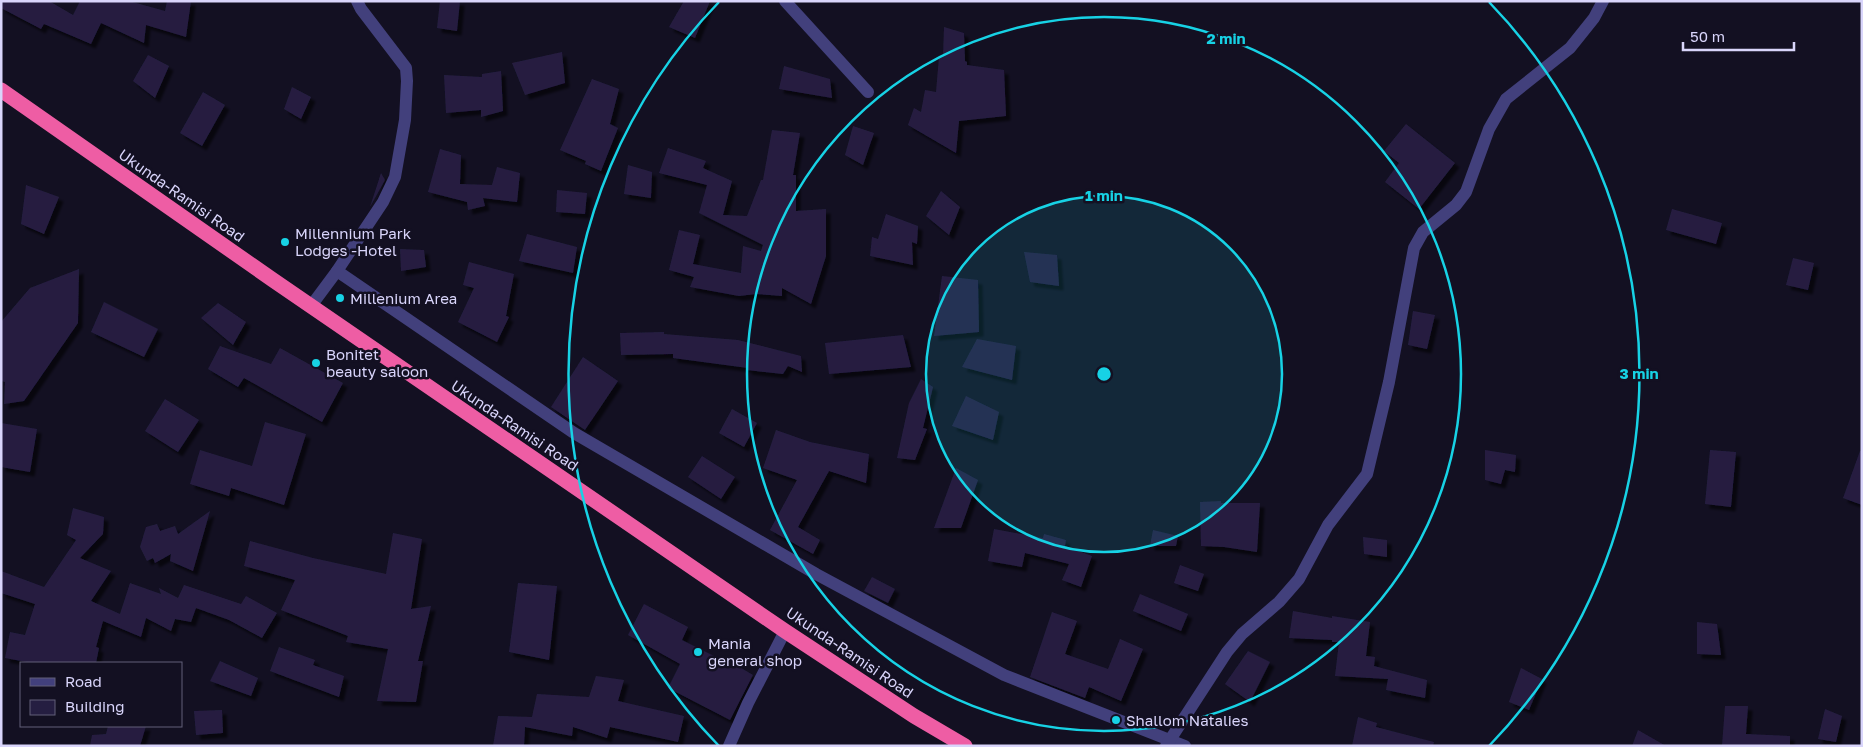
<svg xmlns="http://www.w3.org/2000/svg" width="1863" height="747" viewBox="0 0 1863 747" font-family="'Golos Text',sans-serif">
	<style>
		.building { fill: #251e41; filter: url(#shadow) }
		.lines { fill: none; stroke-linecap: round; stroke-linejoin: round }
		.minor { stroke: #42407c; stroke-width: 12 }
		.highway { stroke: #ee5da4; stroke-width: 15 }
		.ring { fill: none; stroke: #17d2e5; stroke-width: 2.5 }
		.poi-dot { fill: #17d2e5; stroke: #131022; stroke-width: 2 }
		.labels { text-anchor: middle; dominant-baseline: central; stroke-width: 5; stroke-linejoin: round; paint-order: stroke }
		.street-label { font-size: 15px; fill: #d9d5fb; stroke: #131022 }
		.poi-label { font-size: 15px; fill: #d9d5fb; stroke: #131022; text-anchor: start }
		.centre { fill: #17d2e5; stroke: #131022; stroke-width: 2.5 }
		.ring-label { font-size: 15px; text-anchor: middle; font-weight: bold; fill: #17d2e5; stroke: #131022; stroke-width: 5; stroke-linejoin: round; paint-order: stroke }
	</style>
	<defs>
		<filter id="shadow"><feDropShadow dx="4.5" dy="4.5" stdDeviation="1" flood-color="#0009"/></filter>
	</defs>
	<rect width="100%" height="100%" fill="#131022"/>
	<g class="building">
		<path d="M1,1H49L73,15L80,1H129L165,11L167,1H191L186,37L146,25L144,43L101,23L91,44L44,24L41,29L1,8Z"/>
		<path d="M440,1H460L457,31L437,28Z"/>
		<path d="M684,1H710L695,38L669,27Z"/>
		<path d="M944,27L964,33L965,61L967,62V65L1004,70L1006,116L959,121L956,153L908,125L914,108L921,112L925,90L936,92L939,57H943Z"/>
		<path d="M562,52L565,83L525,95L512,63Z"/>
		<path d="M148,55L169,66L155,98L133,81Z"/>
		<path d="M784,66L830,79L832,98L779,89Z"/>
		<path d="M501,71L503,111L481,117V110L446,113L444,75L482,77V74Z"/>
		<path d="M592,79L619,89L610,124L618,128L601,171L585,164L586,161L560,150Z"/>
		<path d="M292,87L311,97L301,119L284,109Z"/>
		<path d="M203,92L225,105L202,146L180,133Z"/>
		<path d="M1406,124L1455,163L1419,209L1385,182L1399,163L1384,151Z"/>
		<path d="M853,126L874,133L863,165L845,155Z"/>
		<path d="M772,130L800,133L793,175H796V211L826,209V256L811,304L782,288V296L756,294L739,296L690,287L694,277L669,270L679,230L700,235L693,264L741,273L743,246L761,251L763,245L699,213L707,185L659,173L668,148L706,161L703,168L732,181L723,215L747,216L761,180H763Z"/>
		<path d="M440,149L461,155L460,184L492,185L497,167L520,173L517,202L483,198L485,206L468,210L467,202L428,192Z"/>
		<path d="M628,165L652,172L651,198L624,194Z"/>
		<path d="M381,173L385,180L370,207Z"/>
		<path d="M26,185L59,197L44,234L21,224Z"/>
		<path d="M557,190L587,193L585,214L556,212Z"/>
		<path d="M941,191L960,207L949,235L926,216Z"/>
		<path d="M1672,209L1722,223L1716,244L1666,230Z"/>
		<path d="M886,214L918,226L917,244L912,242L913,265L870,256L872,237L878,239Z"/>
		<path d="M527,234L577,247L573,273L519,261Z"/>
		<path d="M400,249L424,250L426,267L401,271Z"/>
		<path d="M1024,252L1057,255L1059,286L1030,282Z"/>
		<path d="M1793,258L1814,263L1808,290L1786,285Z"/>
		<path d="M469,262L514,274L506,316L509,317L497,342L458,322L474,288L463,285Z"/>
		<path d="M79,269L78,323L24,401L4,404L5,382L1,381V322L30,288Z"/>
		<path d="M942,276L978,280L979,332L934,336Z"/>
		<path d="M104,302L158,329L144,357L91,332Z"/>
		<path d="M218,303L246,322L233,345L201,318Z"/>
		<path d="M1413,311L1435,315L1427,349L1408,345Z"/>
		<path d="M664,332V334L738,340L801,356L802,372L788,366L783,374L747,370L748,368L673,358V354L621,355L620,333Z"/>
		<path d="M903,335L911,367L829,374L825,343Z"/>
		<path d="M977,339L1016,346L1012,380L962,367Z"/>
		<path d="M220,346L271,364L280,348L343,383L322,422L244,378L238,387L208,369Z"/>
		<path d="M583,357L618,381L585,430L551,407Z"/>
		<path d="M921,379L933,387L923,428L927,429L915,460L897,458L909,403Z"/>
		<path d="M966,396L999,412L993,440L952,426Z"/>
		<path d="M165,399L199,420L178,452L145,431Z"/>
		<path d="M732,409L757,423L744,447L719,433Z"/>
		<path d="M265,422L306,434L284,505L231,488L229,496L190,484L200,450L252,466Z"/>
		<path d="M1,423L37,429L30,472L1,467Z"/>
		<path d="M776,430L810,442L869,454L866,483L829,471L798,527L820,540L813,554L770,530L797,480L763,468Z"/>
		<path d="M1485,450L1516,455L1515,472L1505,470L1501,484L1485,480Z"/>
		<path d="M1710,450L1736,452L1731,507L1705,504Z"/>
		<path d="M1860,451H1862V505L1843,498Z"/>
		<path d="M702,456L735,477L721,499L688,477Z"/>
		<path d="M956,468L978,480L961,528H934Z"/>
		<path d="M1221,501V503H1260L1257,552L1224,547L1201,546L1200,502Z"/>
		<path d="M73,508L104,517L103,534L80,558L111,571L91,601L120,614L130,583L161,594L159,588L178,598L184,585L241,604L246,596L277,613L262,638L229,620L196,608L191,622L175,619L171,631L146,618L141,637L103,621L96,647L99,648L96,663H32L5,658L10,632L25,635L35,604L1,593V571L44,587L76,540L67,535Z"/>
		<path d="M210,511L193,571L170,561L171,554L155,563L153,558L147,561L140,547L146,527L157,524L160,531L175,526L178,534Z"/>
		<path d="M994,529L1043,538L1044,534L1066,540L1065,546L1092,556L1081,587L1062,580L1069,564L1025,553L1022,567L988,561Z"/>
		<path d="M1153,530L1178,536L1176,546H1150Z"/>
		<path d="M393,533L422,539L411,609L431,606L418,661H423L416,702L377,701L388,649L346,642L348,636L281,610L295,580L244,566L250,541L313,558L386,574Z"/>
		<path d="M1363,537L1387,540V557L1364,554Z"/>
		<path d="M1180,565L1204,574L1198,591L1174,583Z"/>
		<path d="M872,577L895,589L888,603L864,591Z"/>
		<path d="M518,583L557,586L549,660L509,652Z"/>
		<path d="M1140,594L1188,614L1181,631L1133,611Z"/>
		<path d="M644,604L688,627L682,640L730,664L731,662L753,675L730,720L668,688L680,664L628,635Z"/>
		<path d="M1293,611L1332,618V616L1370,622L1366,656L1375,657L1374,666L1427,680L1425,698L1386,690L1388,679L1335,676L1339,642H1332V640L1289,638Z"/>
		<path d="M1052,612L1077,621L1065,654L1108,669L1120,639L1143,649L1121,701L1089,687L1085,698L1030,677Z"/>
		<path d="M1697,622L1717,624L1721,655L1697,654Z"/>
		<path d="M279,647L315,660L313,665L344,676L339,697L270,671Z"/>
		<path d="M1248,651L1270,662L1250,702L1225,684Z"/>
		<path d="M220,661L258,678L251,696L210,681Z"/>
		<path d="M1521,668L1542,679L1529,710L1509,702Z"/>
		<path d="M596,676L624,680L618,701L684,716L678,742L610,727L607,738L573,727L572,736L525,727L524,746H493L498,716L532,717L537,694L589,697Z"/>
		<path d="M1725,706H1748L1746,734L1790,736V746H1722Z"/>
		<path d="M1825,709L1842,716L1836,742L1818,739Z"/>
		<path d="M222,710L223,733L196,735L194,711Z"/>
		<path d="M1358,717L1377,723L1376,727L1434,742L1433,746H1352Z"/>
		<path d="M108,726H146L140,746H90L92,735L106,734Z"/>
		<path d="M1638,730L1666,746H1632Z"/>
	</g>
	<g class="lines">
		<g class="minor">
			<path d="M785,1L868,92"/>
			<path d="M337,271L383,202L395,177L405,120L407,81L406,68L361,9L357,1"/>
			<path d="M311,306L337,271L574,433L816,574L1004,675L1185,746"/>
			<path d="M729,746L748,703L785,631"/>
			<path d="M1166,746L1227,652L1242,634L1279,602L1299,579L1328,525L1367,474L1389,382L1414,248L1423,232L1456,205L1466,192L1489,129L1506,99L1570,48L1594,18L1603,1"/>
		</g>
		<path class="highway" d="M1,90L273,280L785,631L914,716L965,746"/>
	</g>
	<circle cx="1104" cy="374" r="178" fill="#17d2e5" fill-opacity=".12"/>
	<g class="ring">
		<circle cx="1104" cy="374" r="178"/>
		<circle cx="1104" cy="374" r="357"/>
		<path d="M719 746A535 535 0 0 1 719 2M1489 2A535 535 0 0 1 1489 746"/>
	</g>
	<g class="poi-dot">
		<circle cx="285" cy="242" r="5"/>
		<circle cx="340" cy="298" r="5"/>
		<circle cx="316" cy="363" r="5"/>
		<circle cx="698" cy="652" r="5"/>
		<circle cx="1116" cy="720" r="5"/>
	</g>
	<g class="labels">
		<g class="street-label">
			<text transform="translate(182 195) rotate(35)">Ukunda-Ramisi Road</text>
			<text transform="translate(515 425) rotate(34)">Ukunda-Ramisi Road</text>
			<text transform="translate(850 652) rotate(34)">Ukunda-Ramisi Road</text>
		</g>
		<g class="poi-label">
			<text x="295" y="233">Millennium Park<tspan x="295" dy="17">Lodges -Hotel</tspan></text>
			<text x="350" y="298">Millenium Area</text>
			<text x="326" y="354">Bonitet<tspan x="326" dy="17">beauty saloon</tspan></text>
			<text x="708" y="643">Mania<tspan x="708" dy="17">general shop</tspan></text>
			<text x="1126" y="720">Shallom Natalies</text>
		</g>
	</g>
	<circle cx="1104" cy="374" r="8" class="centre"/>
	<g class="ring-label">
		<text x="1226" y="44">2 min</text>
		<text x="1104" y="201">1 min</text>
		<text x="1639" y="379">3 min</text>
	</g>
	<rect width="1863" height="747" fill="none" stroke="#d9d5fb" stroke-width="5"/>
	<rect x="20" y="662" width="162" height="65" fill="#131022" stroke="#625f79"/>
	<rect x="30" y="678" width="25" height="8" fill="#42407c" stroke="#625f79"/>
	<text x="65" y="687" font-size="15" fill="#d9d5fb">Road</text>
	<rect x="30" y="700" width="25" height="15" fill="#251e41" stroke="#625f79"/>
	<text x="65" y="712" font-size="15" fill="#d9d5fb">Building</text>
	<path d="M1683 42v8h111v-8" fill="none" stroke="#d9d5fb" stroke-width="2.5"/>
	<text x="1690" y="42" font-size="15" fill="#d9d5fb" stroke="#131022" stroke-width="4" paint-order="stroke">50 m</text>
</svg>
